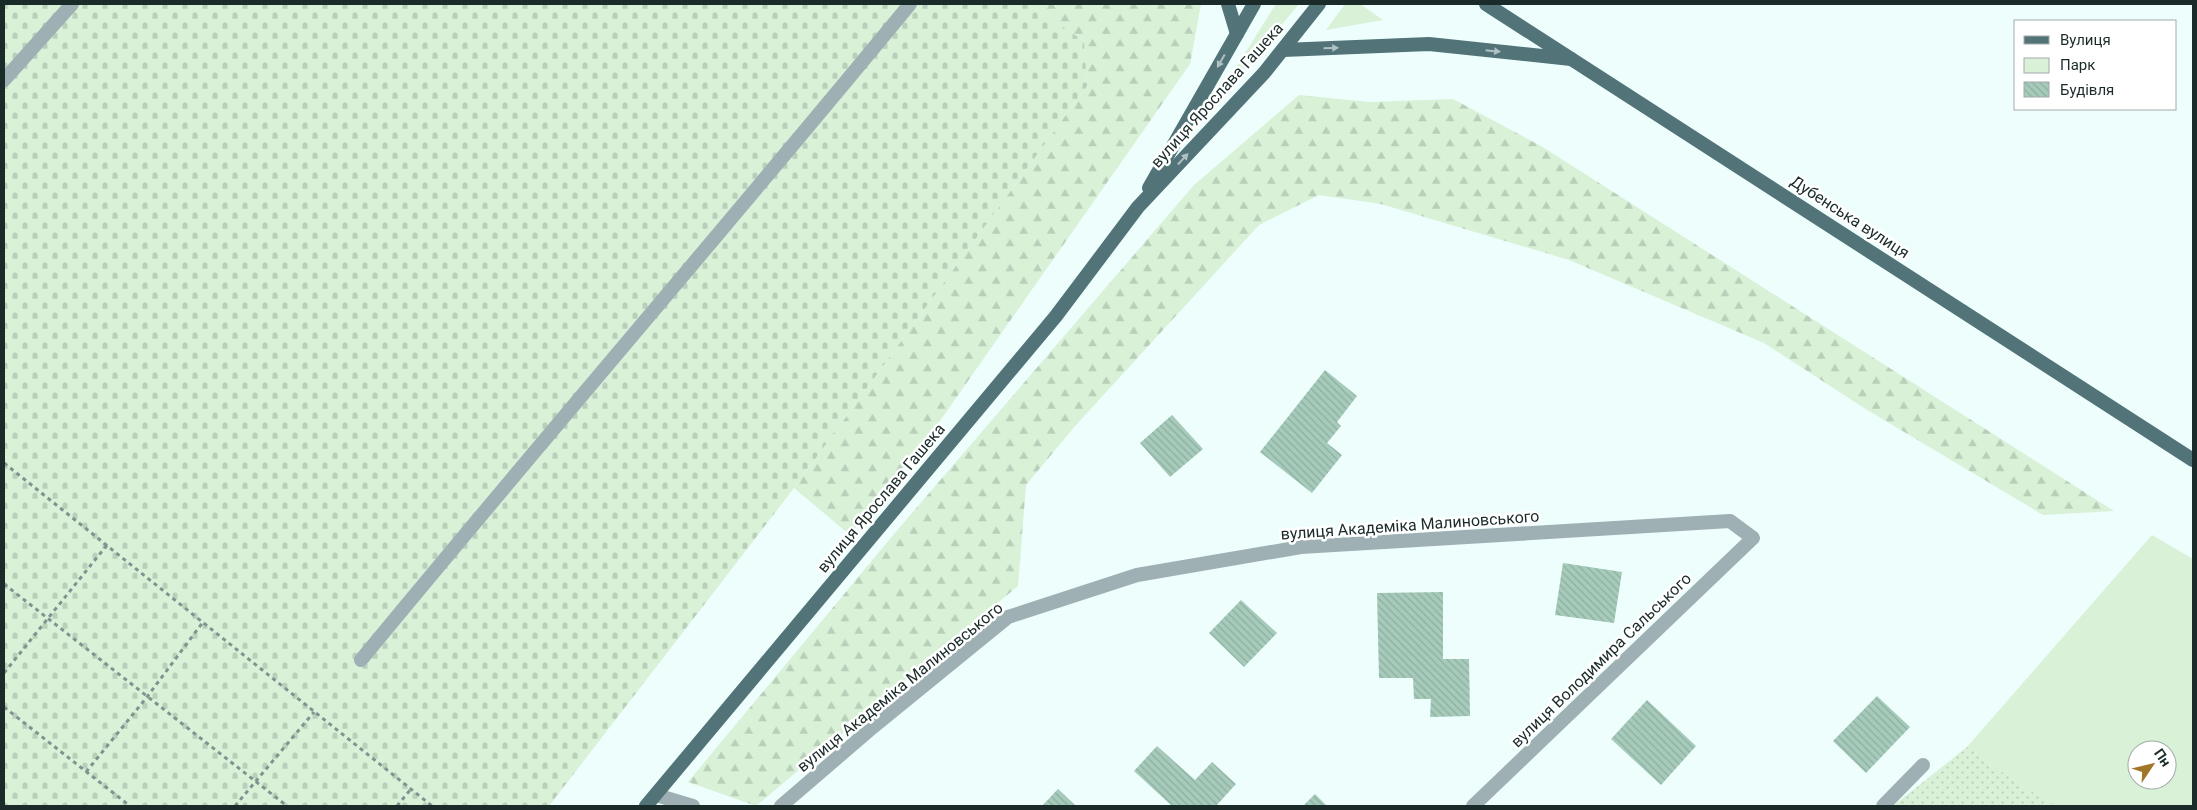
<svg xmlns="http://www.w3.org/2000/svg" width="2197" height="810" viewBox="0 0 2197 810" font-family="Roboto,sans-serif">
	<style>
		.green { fill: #d8f1d7; fill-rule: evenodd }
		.forest { fill: url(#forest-firs) }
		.cemetery { fill: url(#cemetery-stones) }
		.garden { fill: url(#garden-dots) }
		.building { fill: url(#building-back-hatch) }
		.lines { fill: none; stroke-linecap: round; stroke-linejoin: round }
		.path { stroke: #819290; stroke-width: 3; stroke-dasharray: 4 4; stroke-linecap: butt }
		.service { stroke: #9eb0b4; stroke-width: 14 }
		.minor { stroke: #9eb0b4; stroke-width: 14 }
		.primary { stroke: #527479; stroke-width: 14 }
		.oneway { fill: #b1c0c3 }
		.labels { text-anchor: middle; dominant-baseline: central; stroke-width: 5; stroke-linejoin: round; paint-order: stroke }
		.street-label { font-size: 16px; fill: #1a2b29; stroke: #fff }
	</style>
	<defs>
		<pattern id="forest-firs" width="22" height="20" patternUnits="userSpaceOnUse" patternTransform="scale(1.25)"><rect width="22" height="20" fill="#d8f1d7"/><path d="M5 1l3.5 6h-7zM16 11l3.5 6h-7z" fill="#b9cfb9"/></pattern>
		<pattern id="cemetery-stones" width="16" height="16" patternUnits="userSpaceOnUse" patternTransform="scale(1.25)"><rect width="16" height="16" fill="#d8f1d7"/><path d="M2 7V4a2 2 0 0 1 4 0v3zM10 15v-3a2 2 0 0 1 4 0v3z" fill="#b9cfb9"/></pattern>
		<pattern id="garden-dots" width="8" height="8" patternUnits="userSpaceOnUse" patternTransform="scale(1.25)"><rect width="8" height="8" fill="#d8f1d7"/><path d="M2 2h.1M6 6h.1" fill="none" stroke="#b9cfb9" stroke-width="1.8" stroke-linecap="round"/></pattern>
		<pattern id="building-back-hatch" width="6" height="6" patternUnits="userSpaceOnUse" patternTransform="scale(1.25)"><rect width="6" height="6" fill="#a6cbba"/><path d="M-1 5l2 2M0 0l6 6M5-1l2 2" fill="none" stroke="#8eaea0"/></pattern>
	</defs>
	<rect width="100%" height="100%" fill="#edfefc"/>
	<g class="green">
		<path d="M1276,4H1299L1205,117Z"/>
		<path d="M1345,4H1360L1383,20L1326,30Z"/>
		<path d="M2152,535L2193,559V806H2058L2025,788L1967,747ZM2137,750H2167V780H2137Z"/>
	</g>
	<g class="forest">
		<path d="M1028,4H1201L1190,64L942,418L850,535L794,488L1087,86L1084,41Z"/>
		<path d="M1299,95L1369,102L1453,99L1541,146L2114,511L2043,515L1864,408L1764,343L1569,260L1381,204L1319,195L1259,225L1076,425L1026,485L1018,586L756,806L688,782L894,534L1194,185Z"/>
	</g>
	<path class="cemetery" d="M4,4H1028L1084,41L1087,86L794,488L549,806H4Z"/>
	<path class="garden" d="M1967,747L2025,788L2058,806H1893Z"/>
	<g class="building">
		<path d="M1325,370L1357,396L1337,422L1341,426L1327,443L1342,455L1312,493L1260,452Z"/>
		<path d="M1172,415L1203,449L1170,477L1140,443Z"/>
		<path d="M1563,563L1622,572L1614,623L1555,615Z"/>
		<path d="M1443,592V659H1469L1470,716L1430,717L1431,699H1414L1413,678H1379L1377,593Z"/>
		<path d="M1241,600L1277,633L1244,667L1209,633Z"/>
		<path d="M1877,696L1910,727L1866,773L1833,741Z"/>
		<path d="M1647,700L1696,746L1661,785L1611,739Z"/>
		<path d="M1157,746L1195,780L1212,762L1236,784L1216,806H1172L1134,771Z"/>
		<path d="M1058,789L1076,806H1042Z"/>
		<path d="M1315,794L1327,806H1303Z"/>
	</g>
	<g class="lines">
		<g class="path">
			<path d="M4,463L432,806"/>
			<path d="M4,584L287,806"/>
			<path d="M4,673L107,545"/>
			<path d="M4,707L130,806"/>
			<path d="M86,772L147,697L203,622"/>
			<path d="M235,806L314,712"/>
			<path d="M397,806L411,789"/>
		</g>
		<g class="service">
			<path d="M4,80L72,4"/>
			<path d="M361,660C542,440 729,224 910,4"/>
		</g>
		<g class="minor">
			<path d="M656,795L693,806"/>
			<path d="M781,806L873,727L1008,617L1137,575L1301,547L1730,521L1753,538L1473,806"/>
			<path d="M1883,806L1923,765"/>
		</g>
		<g class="primary">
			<path d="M1228,4L1237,34"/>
			<path d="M1486,4L2193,460"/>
			<path d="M1283,50L1429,44L1571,59"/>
			<path d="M1149,188L1254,4"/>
			<path d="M646,806L1056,316L1138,207L1264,73L1319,4"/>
		</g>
	</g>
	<defs><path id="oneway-solid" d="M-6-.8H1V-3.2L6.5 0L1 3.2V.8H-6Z" transform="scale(1.25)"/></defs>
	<g class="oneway">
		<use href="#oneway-solid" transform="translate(1331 48) rotate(-2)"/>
		<use href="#oneway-solid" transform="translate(1493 51) rotate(6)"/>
		<use href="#oneway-solid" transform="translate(1221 61) rotate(120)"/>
		<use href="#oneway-solid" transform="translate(1183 159) rotate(-47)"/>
	</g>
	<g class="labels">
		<g class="street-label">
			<text transform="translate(1217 95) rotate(-48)">вулиця Ярослава Гашека</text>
			<text transform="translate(1850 217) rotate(33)">Дубенська вулиця</text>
			<text transform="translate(881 498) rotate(-50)">вулиця Ярослава Гашека</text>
			<text transform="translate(1410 525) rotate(-4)">вулиця Академіка Малиновського</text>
			<text transform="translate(1601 660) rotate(-44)">вулиця Володимира Сальського</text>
			<text transform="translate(900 687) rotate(-39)">вулиця Академіка Малиновського</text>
		</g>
	</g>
	<rect width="2197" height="810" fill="none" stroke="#1a2b29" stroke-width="10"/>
	<rect x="2014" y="20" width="162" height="90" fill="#ffffff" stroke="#a3aaa9"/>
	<rect x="2024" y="36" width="25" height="8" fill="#527479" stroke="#a3aaa9"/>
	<text x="2060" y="45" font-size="15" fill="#1a2b29">Вулиця</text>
	<rect x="2024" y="58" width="25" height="15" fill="#d8f1d7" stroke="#a3aaa9"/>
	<text x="2060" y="70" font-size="15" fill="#1a2b29">Парк</text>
	<rect x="2024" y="82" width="25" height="15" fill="url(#building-back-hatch)" stroke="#a3aaa9"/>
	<text x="2060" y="95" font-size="15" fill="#1a2b29">Будівля</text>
	<g transform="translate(2152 765) rotate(55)"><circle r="24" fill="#ffffff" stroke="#a3aaa9"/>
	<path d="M0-4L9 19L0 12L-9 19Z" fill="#a17626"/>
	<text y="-8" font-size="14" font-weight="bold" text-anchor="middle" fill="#1a2b29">Пн</text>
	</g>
</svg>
